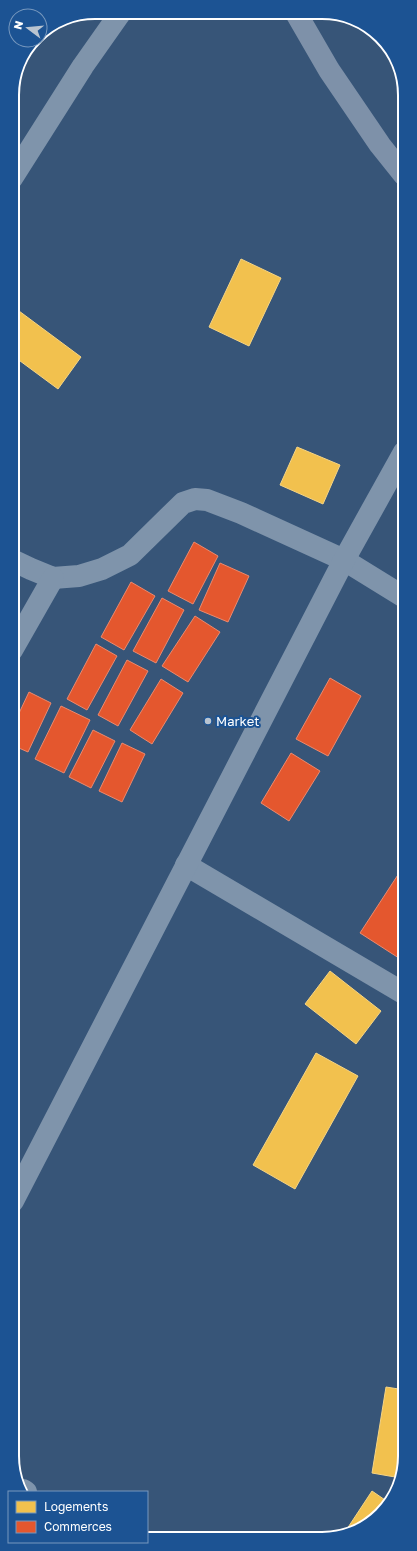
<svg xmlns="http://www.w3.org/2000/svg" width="417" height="1551" viewBox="0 0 417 1551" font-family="'Golos Text',sans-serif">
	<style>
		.homes { fill: #f2c14e; stroke: #f6d483 }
		.shops { fill: #e4572e; stroke: #ec896d }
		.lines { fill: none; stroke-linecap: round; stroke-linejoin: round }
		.minor { stroke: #7f94ab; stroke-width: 22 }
		.major { stroke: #7e91a9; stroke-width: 22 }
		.poi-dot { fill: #b9c4d0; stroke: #1c5393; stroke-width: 1.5 }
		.labels { text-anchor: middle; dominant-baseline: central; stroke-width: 4; stroke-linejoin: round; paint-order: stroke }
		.poi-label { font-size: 13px; fill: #fff; stroke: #1c5393; text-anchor: start }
		.rim { fill: none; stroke: #fff; stroke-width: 2 }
	</style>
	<rect width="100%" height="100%" fill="#375578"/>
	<g class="homes">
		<path d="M241,259L281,278L249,346L209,327Z"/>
		<path d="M15,308L81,357L58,389L12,355V311Z"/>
		<path d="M297,447L340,465L323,504L280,485Z"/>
		<path d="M330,971L381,1011L356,1044L305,1004Z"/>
		<path d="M316,1053L358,1076L295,1189L253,1165Z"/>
		<path d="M386,1387L405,1390V1411L395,1477L372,1473Z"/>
		<path d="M372,1491L388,1502L384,1511L359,1530L343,1535Z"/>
	</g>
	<g class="shops">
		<path d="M194,542L218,556L193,604L168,591Z"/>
		<path d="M220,563L249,576L228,622L199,610Z"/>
		<path d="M131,582L155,596L124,650L101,637Z"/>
		<path d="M162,598L184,610L156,663L133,651Z"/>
		<path d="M195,616L220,632L188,682L162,666Z"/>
		<path d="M96,644L117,656L87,710L67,699Z"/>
		<path d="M127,660L148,671L118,726L98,715Z"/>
		<path d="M330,678L361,696L328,756L296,739Z"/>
		<path d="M161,679L183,693L152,744L130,730Z"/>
		<path d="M29,692L51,703L28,752L12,745V728Z"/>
		<path d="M61,706L90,720L64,773L35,759Z"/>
		<path d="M93,730L115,741L91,788L69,777Z"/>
		<path d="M122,743L145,754L122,802L99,791Z"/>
		<path d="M291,753L320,771L289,821L261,803Z"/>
		<path d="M405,864V962L360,933Z"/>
	</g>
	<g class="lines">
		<g class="minor">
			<path d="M12,178L83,66L121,12"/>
			<path d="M12,560L31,569L53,578L79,576L102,569L130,555L183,503L195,499L207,500L241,513L344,560L404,597"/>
			<path d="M12,650L53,578"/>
			<path d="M186,865L405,994"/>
			<path d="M13,1201L344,560L404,452"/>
			<path d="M23,1490L26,1492"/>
		</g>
		<path class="major" d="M296,13L329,70L380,145L404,175"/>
	</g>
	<circle class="poi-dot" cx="208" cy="721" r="4"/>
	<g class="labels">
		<g class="poi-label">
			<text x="216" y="721">Market</text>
		</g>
	</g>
	<path d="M0 0H417V1551H0ZM95 19H322A76 76 0 0 1 398 95V1456A76 76 0 0 1 322 1532H95A76 76 0 0 1 19 1456V95A76 76 0 0 1 95 19Z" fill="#1c5393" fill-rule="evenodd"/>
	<path class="rim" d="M95 19H322A76 76 0 0 1 398 95V1456A76 76 0 0 1 322 1532H95A76 76 0 0 1 19 1456V95A76 76 0 0 1 95 19Z"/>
	<rect x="8" y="1491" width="140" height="52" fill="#1c5393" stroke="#7798be"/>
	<rect x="16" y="1501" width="20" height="12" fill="#f2c14e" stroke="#7798be"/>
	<text x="44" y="1511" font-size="12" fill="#ffffff">Logements</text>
	<rect x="16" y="1521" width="20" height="12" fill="#e4572e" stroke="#7798be"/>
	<text x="44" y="1531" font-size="12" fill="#ffffff">Commerces</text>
	<g transform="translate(28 28) rotate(286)"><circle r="19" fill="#1c5393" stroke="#7798be"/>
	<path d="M0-3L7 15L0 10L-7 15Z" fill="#b9c4d0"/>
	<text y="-6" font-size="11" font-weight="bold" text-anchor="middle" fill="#ffffff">N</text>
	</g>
</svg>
